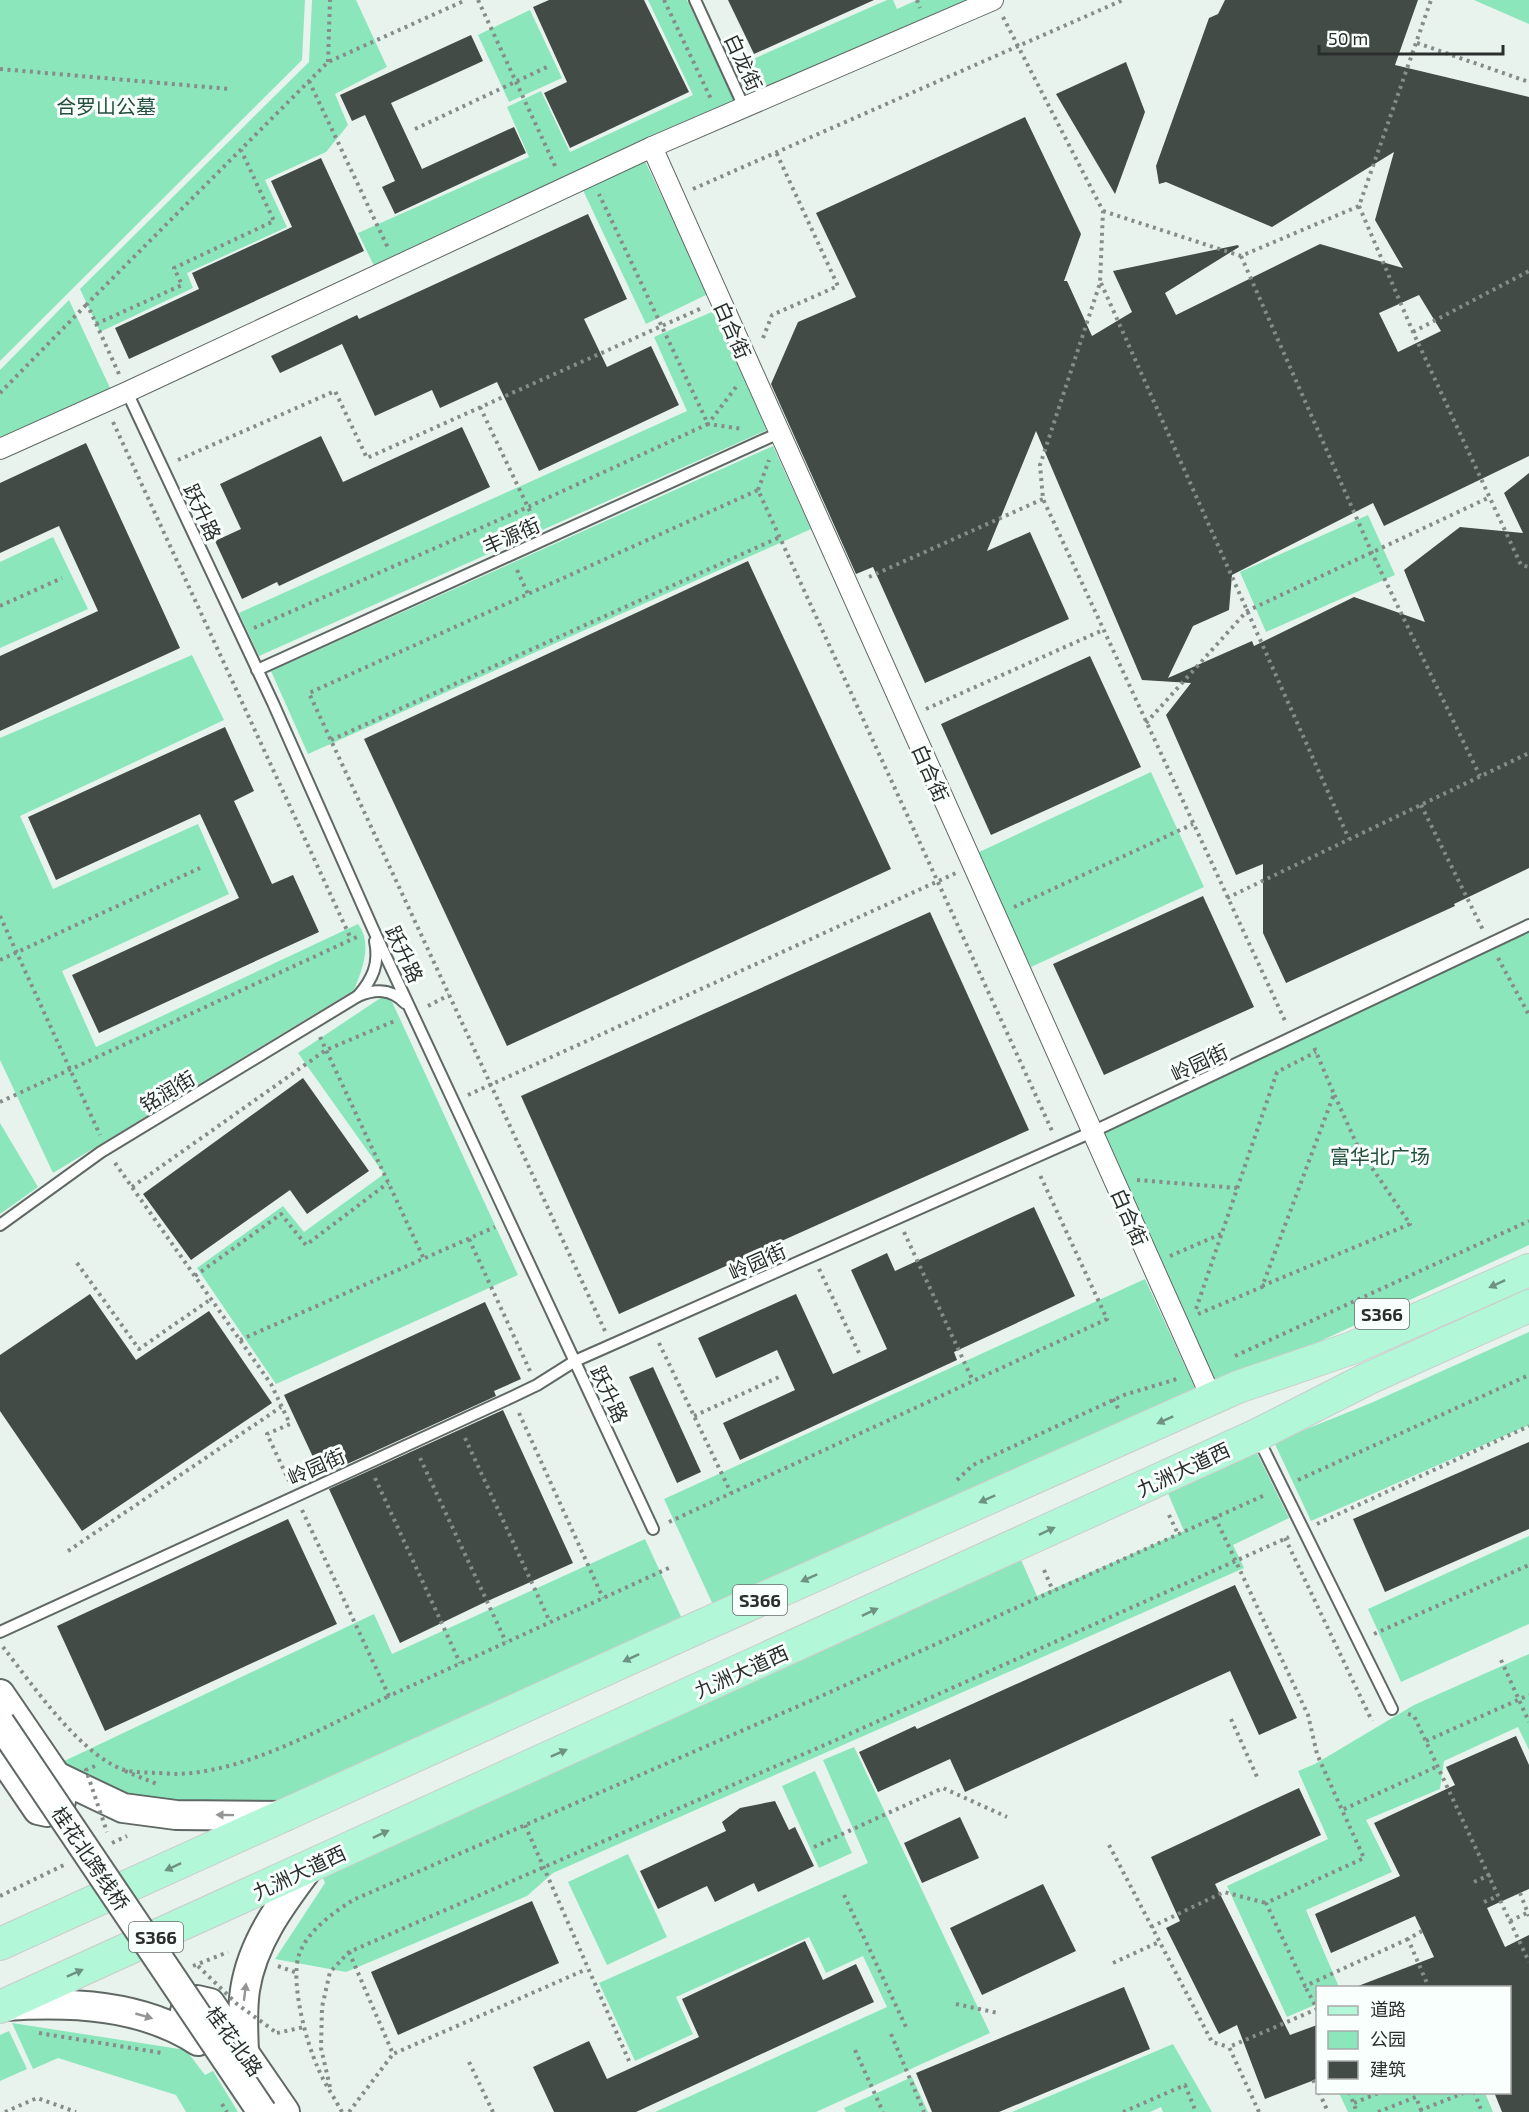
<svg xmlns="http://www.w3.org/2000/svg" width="1529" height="2112" viewBox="0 0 1529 2112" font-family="'Exo 2','Noto Sans SC',sans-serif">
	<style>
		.green { fill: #8ce6bb }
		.building { fill: #434b46; fill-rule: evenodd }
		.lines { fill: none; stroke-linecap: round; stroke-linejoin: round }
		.service-casing { stroke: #606864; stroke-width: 14 }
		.minor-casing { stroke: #606864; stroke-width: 22 }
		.secondary-casing { stroke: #606864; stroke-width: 32 }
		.primary-casing { stroke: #cccdcc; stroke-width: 34 }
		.path { stroke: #868c89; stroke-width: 4; stroke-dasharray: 3 4.5; stroke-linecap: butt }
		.service { stroke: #fff; stroke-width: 10 }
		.minor { stroke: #fff; stroke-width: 20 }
		.secondary { stroke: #fff; stroke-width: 28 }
		.primary { stroke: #b2f7d7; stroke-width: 32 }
		.secondary-bridge-casing { stroke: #606864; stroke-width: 32; stroke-linecap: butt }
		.path-bridge { stroke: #868c89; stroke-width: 4; stroke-dasharray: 3 4.5; stroke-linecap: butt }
		.secondary-bridge { stroke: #fff; stroke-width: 28 }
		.oneway { fill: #6e9282 }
		.oneway2 { fill: #949696 }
		.labels { text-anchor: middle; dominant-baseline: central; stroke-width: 6; stroke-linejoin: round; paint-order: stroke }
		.shield { fill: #f9fffc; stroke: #686d6a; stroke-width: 1.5 }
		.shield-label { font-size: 18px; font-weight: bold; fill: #2a2e2c }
		.street-label { font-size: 20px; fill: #2a2e2c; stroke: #f9fffc }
		.park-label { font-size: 20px; fill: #254f3c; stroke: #f9fffc }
	</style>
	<rect width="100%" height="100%" fill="#e9f3ee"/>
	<g class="green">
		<path d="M0,0H305L302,60L0,361Z"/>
		<path d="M312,0H356L387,67L335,94L348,125L326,152L265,180L287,227L187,273L193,288L100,332L80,289L309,62Z"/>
		<path d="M648,0H687L736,103L377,272L358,233L529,157L507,107L541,91L570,152L693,95Z"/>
		<path d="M887,0H893L897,9L917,0H979L749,99L735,67Z"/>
		<path d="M1474,0H1529V24Z"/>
		<path d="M530,10L562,78L509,102L478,35Z"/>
		<path d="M644,159L708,294L646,324L582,188Z"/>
		<path d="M69,300L111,390L0,440V370Z"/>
		<path d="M714,311L767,430L259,656L239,613L687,411L654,337Z"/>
		<path d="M773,446L811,529L308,754L271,671Z"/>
		<path d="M1368,515L1395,575L1266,632L1240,572Z"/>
		<path d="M53,537L88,609L0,648V562Z"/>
		<path d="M192,655L224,720L20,816L53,889L198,824L229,894L62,971L96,1047L358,924C373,944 362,970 354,990L53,1173L0,1060V738Z"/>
		<path d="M1151,772L1204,887L1031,967L977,853Z"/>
		<path d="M1529,926V1245L1210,1392L1093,1133Z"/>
		<path d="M388,993L518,1275L276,1384L197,1268L283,1206L304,1232L384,1174L298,1053Z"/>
		<path d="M0,1123L38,1187L0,1214Z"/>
		<path d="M1145,1279L1195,1388L715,1609L664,1499Z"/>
		<path d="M1529,1332V1425L1311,1521L1274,1442L1371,1403Z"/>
		<path d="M1253,1445L1289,1518L1233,1545L1244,1568L553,1873L527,1896L346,1972L275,1959L325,1883L319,1869L1018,1553L1037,1596L1184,1531L1164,1484Z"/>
		<path d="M1529,1536V1624L1401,1682L1368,1609Z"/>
		<path d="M645,1539L684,1623L284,1805L185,1807L124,1797L60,1763L374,1614L392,1654Z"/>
		<path d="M1529,1654V1750L1518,1727L1444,1761L1440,1789L1366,1820L1392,1872L1306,1910L1339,1987L1318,1988L1317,2004L1287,2017L1227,1886L1328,1839L1298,1771L1315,1764L1414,1705Z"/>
		<path d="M854,1747L990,2033L816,2112H655L887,2007L863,1956L826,1973L809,1937L676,1997L693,2034L635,2061L599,1983L868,1863L823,1760Z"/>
		<path d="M815,1771L852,1853L819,1868L782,1786Z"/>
		<path d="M628,1854L667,1937L607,1965L568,1882Z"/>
		<path d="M12,2023L186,2050L205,2075L213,2071L238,2112H186L176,2095L58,2058L33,2069Z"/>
		<path d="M9,2031L27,2069L0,2081V2035Z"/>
		<path d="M1173,2044L1212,2112H1163L1161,2107L1150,2112H1012Z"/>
		<path d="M912,2077L928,2112H846L844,2108Z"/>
		<path d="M1339,2093H1485L1493,2112H1348Z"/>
	</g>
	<g class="building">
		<path d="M549,0H644L689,92L570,148L544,93L567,82L533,7Z"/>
		<path d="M728,0H874L754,54Z"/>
		<path d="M1225,0H1418L1395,65L1529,97V456L1384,526L1373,503L1232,575L1229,610L1193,626L1168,678L1252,641L1254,646L1354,597L1425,622L1404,570L1460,527L1523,533L1504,493L1529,473V868L1454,904L1455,906L1286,983L1263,933V864L1236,875L1166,715L1191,683L1142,680L1036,431L987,551L1030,532L1069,619L925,683L873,567L856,574L771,384L798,322L856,297L816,213L1025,117L1081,234L1064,281H1067L1092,336L1132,312L1113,271L1238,245L1239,247L1165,293L1176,315L1320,244L1403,268L1375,220L1394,152L1272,227L1166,182L1159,184L1156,166L1209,18L1218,14ZM1419,295L1441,331L1398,352L1379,313Z"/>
		<path d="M471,35L483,61L391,103L422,169L514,127L526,153L395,214L382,187L395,181L365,115L352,121L340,95Z"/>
		<path d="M1126,62L1145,112L1115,194L1056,94Z"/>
		<path d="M321,158L364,251L129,359L115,328L199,289L192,273L292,227L271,181Z"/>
		<path d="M588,214L627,299L584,319L607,367L651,346L679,405L539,471L497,382L440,408L432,390L375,416L342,344L280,373L271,356L357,315L359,319Z"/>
		<path d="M462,427L490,487L279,586L277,582L242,599L215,541L241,529L220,484L321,436L343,482Z"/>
		<path d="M86,443L180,648L0,731V656L98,611L59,526L0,553V483Z"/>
		<path d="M748,561L891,869L507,1046L364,739Z"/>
		<path d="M1090,656L1141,767L991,835L941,724Z"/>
		<path d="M225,727L254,791L234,801L272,884L293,875L319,932L99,1033L72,975L239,898L200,814L56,880L28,817Z"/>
		<path d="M1203,896L1254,1007L1104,1075L1053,964Z"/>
		<path d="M930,912L1029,1130L619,1314L521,1096Z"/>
		<path d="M303,1078L369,1171L307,1214L290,1190L191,1260L143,1194Z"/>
		<path d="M1034,1207L1075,1296L954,1352L957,1360L740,1460L723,1423L795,1390L777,1350L716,1378L698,1338L796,1294L833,1374L887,1349L851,1270L887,1253L895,1271Z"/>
		<path d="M90,1294L136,1360L209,1311L272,1403L82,1531L0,1411V1355Z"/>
		<path d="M485,1302L521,1379L494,1391L496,1396L323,1475L321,1471L320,1472L284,1395Z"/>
		<path d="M653,1367L701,1472L677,1483L629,1377Z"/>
		<path d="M503,1410L573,1563L481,1604L400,1643L329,1489Z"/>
		<path d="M1529,1442V1529L1385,1592L1353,1519Z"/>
		<path d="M288,1519L337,1624L105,1731L57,1626Z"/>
		<path d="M1235,1585L1297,1718L1259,1735L1230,1671L965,1792L950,1759L878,1792L859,1752L915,1726L917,1729Z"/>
		<path d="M1516,1736L1529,1765V1889L1487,1908L1505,1947L1529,1935V2112H1502L1494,2092H1509V1988H1359L1358,1986L1434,1957L1415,1916L1331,1953L1315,1914L1400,1876L1374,1823L1455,1785L1446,1767Z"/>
		<path d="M1299,1788L1321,1835L1215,1884L1290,2035L1317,2025V2079L1265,2099L1237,2025L1219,2034L1166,1928L1180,1921L1151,1857Z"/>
		<path d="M775,1801L789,1830L795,1827L814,1866L758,1892L754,1883L715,1902L707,1886L658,1909L640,1871L726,1831L722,1822L740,1808Z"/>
		<path d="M960,1817L979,1858L922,1883L904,1843Z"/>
		<path d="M1043,1884L1076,1951L982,1995L950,1928Z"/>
		<path d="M532,1901L559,1963L398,2035L371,1972Z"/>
		<path d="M805,1941L823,1980L856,1964L874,2002L636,2112H554L533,2067L589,2041L607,2079L699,2037L682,1999Z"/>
		<path d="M1124,1987L1150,2049L999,2112H932L916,2073Z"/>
	</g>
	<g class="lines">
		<defs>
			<g id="service">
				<path d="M695,0L744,107"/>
				<path d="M127,392L273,703L373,929L653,1529"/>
				<path d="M257,670L779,433"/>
				<path d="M375,941C380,964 372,980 358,996C375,989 391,988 405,1003"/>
				<path d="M0,1225L101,1152L358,996"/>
				<path d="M1258,1438L1392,1709"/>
				<path d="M0,1632L512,1397L537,1385L575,1361L1092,1132L1529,925"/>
			</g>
			<g id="minor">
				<path d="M652,147L1212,1399"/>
				<path d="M0,449L127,392L652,147L993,0"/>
			</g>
			<g id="secondary">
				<path d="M0,1694L56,1776C62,1787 65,1798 57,1809L47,1812L38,1810L0,1754"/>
				<path d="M56,1776L123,1808L176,1815L284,1816"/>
				<path d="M5,2006C71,2002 141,2004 198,2041"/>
				<path d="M188,2025C181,2013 185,2006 197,2000L210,2003L285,2112"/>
				<path d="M244,2051C243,2031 242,2010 245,1990C252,1943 281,1904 309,1867"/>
			</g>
			<g id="primary">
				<path d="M0,1944L699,1627L1238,1387L1352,1348L1529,1270"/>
				<path d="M0,2007L1257,1435L1367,1379L1529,1306"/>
			</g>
		</defs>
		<use href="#service" class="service-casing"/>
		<use href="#minor" class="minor-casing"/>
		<use href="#secondary" class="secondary-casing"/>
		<use href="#primary" class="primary-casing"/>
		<g class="path">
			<path d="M478,0L556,168"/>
			<path d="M664,0L711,99"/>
			<path d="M917,0L920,8"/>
			<path d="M1003,17L1103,211L1100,283L1040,465L1043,499L1286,1023"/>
			<path d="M1417,43L1529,82"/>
			<path d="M328,62L330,0"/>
			<path d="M0,69L230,89"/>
			<path d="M309,81L388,248"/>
			<path d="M415,129L547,67"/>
			<path d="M693,189L1123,0"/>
			<path d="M1359,206L1413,332L1521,565L1529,567"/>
			<path d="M1103,211L1241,256L1359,206L1431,0"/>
			<path d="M1241,256L1372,553L1480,776"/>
			<path d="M1101,283L1349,839"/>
			<path d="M96,324L182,285L174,268L274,221L241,150"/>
			<path d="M1413,332L1529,271"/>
			<path d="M763,338L772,315L838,286L776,152"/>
			<path d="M119,374L87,304L328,62L466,0"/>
			<path d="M736,387L708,424L743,429"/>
			<path d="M0,393L87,304"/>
			<path d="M480,407L537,526"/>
			<path d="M113,422L351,939"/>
			<path d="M178,460L335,391L367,458L702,308"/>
			<path d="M758,490L769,460"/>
			<path d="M517,570L528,594"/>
			<path d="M869,577L1043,499"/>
			<path d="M0,606L62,578"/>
			<path d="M254,628L528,507L708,424L599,194"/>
			<path d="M926,709L1103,630"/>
			<path d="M1146,723L1247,611L1490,497"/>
			<path d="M331,740L780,537"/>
			<path d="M1421,805L1483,930"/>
			<path d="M1227,898L1529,753"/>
			<path d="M1014,907L1193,824"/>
			<path d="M0,916L100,1135"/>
			<path d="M1498,958L1529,1015"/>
			<path d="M0,960L200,868"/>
			<path d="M428,1006L449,995"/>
			<path d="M320,1037L424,1259"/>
			<path d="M468,1095L956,873"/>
			<path d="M0,1102L359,936"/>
			<path d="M115,1163L271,1384L290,1424L267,1434L289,1481"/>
			<path d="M1137,1180L1237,1188"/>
			<path d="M132,1187L326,1050L397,1020"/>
			<path d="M904,1232L973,1381"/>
			<path d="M469,1239L530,1371"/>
			<path d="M1170,1256L1221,1234"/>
			<path d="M77,1263L139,1349L211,1299"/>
			<path d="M819,1269L859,1353"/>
			<path d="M195,1276L281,1214L306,1245L388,1183"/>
			<path d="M1262,1286L1410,1224L1358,1147L1334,1094"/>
			<path d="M1196,1309L1277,1072L1316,1052"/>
			<path d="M1198,1314L1262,1287L1334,1094L1313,1045"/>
			<path d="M605,1331L309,693L758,490L1053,1133"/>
			<path d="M240,1340L495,1227"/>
			<path d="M659,1343L731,1493"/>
			<path d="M1235,1356L1529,1221"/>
			<path d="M1113,1399L1120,1412"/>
			<path d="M519,1413L603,1598"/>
			<path d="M694,1416L779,1377"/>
			<path d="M465,1438L550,1622"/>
			<path d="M420,1458L506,1642"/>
			<path d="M375,1478L460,1663"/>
			<path d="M957,1480L973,1465L1124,1395L1180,1378"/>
			<path d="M1298,1480L1529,1375"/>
			<path d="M302,1510L389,1696L671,1567"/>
			<path d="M1169,1515L1178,1534"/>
			<path d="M1215,1517L1308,1715L1317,1754L1342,1810"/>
			<path d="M669,1522L1107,1319L1039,1173"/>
			<path d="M1317,1524L1529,1426"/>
			<path d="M1285,1538L1372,1721"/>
			<path d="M68,1551L281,1407"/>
			<path d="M1044,1570L1053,1591"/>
			<path d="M1374,1634L1529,1565"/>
			<path d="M3,1647C32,1684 76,1749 119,1768C130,1773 143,1772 155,1773C162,1773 170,1774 177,1774C248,1772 326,1726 389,1696"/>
			<path d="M1501,1660L1529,1722"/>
			<path d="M1408,1714L1414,1716L1529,1962"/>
			<path d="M1231,1719L1258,1779"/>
			<path d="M1426,1741L1529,1695"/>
			<path d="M125,1771L157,1784"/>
			<path d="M525,1825L629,2061"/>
			<path d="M112,1843L127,1836"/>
			<path d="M1109,1845L1212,2042L1229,2047"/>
			<path d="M814,1847L943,1788L1007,1817"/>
			<path d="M844,1895L906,2027"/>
			<path d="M0,1896L64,1865"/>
			<path d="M1484,1902L1498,1896"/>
			<path d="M1510,1921L1529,1912"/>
			<path d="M1151,1927L1224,1892L1266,1903"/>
			<path d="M1422,1931L1408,1939L1429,1988"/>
			<path d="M1408,1939L1305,1986L1266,1903L1364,1858L1342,1810L1438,1766"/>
			<path d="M349,1952L393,2054L587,1969"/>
			<path d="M1113,1963L1159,1942"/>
			<path d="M193,1966L228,1952"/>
			<path d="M278,1966L297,1973"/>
			<path d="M956,2004L998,2013"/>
			<path d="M39,2033L162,2053"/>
			<path d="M277,2033L304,2027"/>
			<path d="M891,2034L924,2112"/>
			<path d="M855,2050L883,2112"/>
			<path d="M469,2062L493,2112"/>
			<path d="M1313,2080L1318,2089"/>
			<path d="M330,2087L321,2048L322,2007L330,1972L349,1952L836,1740L1289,1537"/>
			<path d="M1319,2092L1328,2112"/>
			<path d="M1349,2092L1357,2112"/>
			<path d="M1474,2092L1482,2112"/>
			<path d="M1354,2103L1381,2092"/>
			<path d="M222,2104L227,2112"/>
			<path d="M1422,2111L1421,2110L1466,2092"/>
			<path d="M5,2112L37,2098L76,2112"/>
			<path d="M342,2112C334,2097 324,2083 318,2068C306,2042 290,1982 299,1955C307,1931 333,1913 353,1900L817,1698L1267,1494"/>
			<path d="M349,2112L393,2054"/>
			<path d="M1123,2112L1185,2085L1196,2112"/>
			<path d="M1259,2112L1229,2047L1317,2009L1305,1986"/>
			<path d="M1378,2112L1416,2097L1421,2110"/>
		</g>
		<use href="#service" class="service"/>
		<use href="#minor" class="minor"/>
		<use href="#secondary" class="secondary"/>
		<use href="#primary" class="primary"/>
		<defs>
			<path id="secondary-bridge" d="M0,1723L262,2112"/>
		</defs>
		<use href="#secondary-bridge" class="secondary-bridge-casing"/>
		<g class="path-bridge">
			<path d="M95,1766L86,1770L107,1832"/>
			<path d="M1474,1882L1494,1873"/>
			<path d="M1520,1893L1529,1916"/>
			<path d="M198,1966L237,2004L277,2033"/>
		</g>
		<use href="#secondary-bridge" class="secondary-bridge"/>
	</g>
	<defs><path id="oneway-solid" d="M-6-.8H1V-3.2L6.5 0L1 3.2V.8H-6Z" transform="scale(1.5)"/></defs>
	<g class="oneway">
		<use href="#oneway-solid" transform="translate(1497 1284) rotate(155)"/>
		<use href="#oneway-solid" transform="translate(1165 1420) rotate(156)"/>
		<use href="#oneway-solid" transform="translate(987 1499) rotate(156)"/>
		<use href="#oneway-solid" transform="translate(1047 1531) rotate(-25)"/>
		<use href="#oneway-solid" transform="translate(809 1578) rotate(156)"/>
		<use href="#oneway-solid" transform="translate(870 1612) rotate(-25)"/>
		<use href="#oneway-solid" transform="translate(631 1658) rotate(155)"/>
		<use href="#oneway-solid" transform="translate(559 1753) rotate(-24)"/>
		<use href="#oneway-solid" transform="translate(381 1834) rotate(-25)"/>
		<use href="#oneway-solid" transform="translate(173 1867) rotate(155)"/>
		<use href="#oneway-solid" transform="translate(75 1973) rotate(-24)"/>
	</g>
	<g class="oneway2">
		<use href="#oneway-solid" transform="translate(225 1815) rotate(-179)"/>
		<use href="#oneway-solid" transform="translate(245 1992) rotate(-83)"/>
		<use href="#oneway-solid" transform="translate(144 2016) rotate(16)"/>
	</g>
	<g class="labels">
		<g class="shield">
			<rect x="1355" y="1299" width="54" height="30" rx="4.5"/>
			<rect x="733" y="1585" width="54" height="30" rx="4.5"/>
			<rect x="129" y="1922" width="54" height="30" rx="4.5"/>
		</g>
		<g class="shield-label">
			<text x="1382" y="1314">S366</text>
			<text x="760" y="1600">S366</text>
			<text x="156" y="1937">S366</text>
		</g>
		<g class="street-label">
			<text transform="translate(744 62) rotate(65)">白龙街</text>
			<text transform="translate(733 330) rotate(66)">白合街</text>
			<text transform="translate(203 512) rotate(65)">跃升路</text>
			<text transform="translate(511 535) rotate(-24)">丰源街</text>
			<text transform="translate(931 773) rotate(66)">白合街</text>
			<text transform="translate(405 954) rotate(65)">跃升路</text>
			<text transform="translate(1199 1062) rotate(-25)">岭园街</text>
			<text transform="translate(167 1091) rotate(-31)">铭润街</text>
			<text transform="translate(1130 1217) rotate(66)">白合街</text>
			<text transform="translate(757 1261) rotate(-24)">岭园街</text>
			<text transform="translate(610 1394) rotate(65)">跃升路</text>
			<text transform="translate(316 1466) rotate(-24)">岭园街</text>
			<text transform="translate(1183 1469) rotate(-25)">九洲大道西</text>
			<text transform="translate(741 1671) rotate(-24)">九洲大道西</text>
			<text transform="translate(91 1858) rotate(56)">桂花北跨线桥</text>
			<text transform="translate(299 1872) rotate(-25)">九洲大道西</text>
			<text transform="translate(235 2041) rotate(54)">桂花北路</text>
		</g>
		<g class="park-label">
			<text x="106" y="106">合罗山公墓</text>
			<text x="1380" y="1156">富华北广场</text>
		</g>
	</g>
	<rect x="1316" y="1986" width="195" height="108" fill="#f9fffc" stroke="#a6aba9" stroke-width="1.5"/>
	<rect x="1328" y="2006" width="30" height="9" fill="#b2f7d7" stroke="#a6aba9" stroke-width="1.5"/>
	<text x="1370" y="2016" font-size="18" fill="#2a2e2c">道路</text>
	<rect x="1328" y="2031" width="30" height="18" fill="#8ce6bb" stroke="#a6aba9" stroke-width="1.5"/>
	<text x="1370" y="2046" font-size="18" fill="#2a2e2c">公园</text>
	<rect x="1328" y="2061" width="30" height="18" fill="#434b46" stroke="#a6aba9" stroke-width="1.5"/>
	<text x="1370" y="2076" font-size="18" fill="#2a2e2c">建筑</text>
	<path d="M1319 45v9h184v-9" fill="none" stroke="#2a2e2c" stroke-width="3"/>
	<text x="1328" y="45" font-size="18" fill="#2a2e2c" stroke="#f9fffc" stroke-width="4.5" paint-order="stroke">50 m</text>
</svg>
